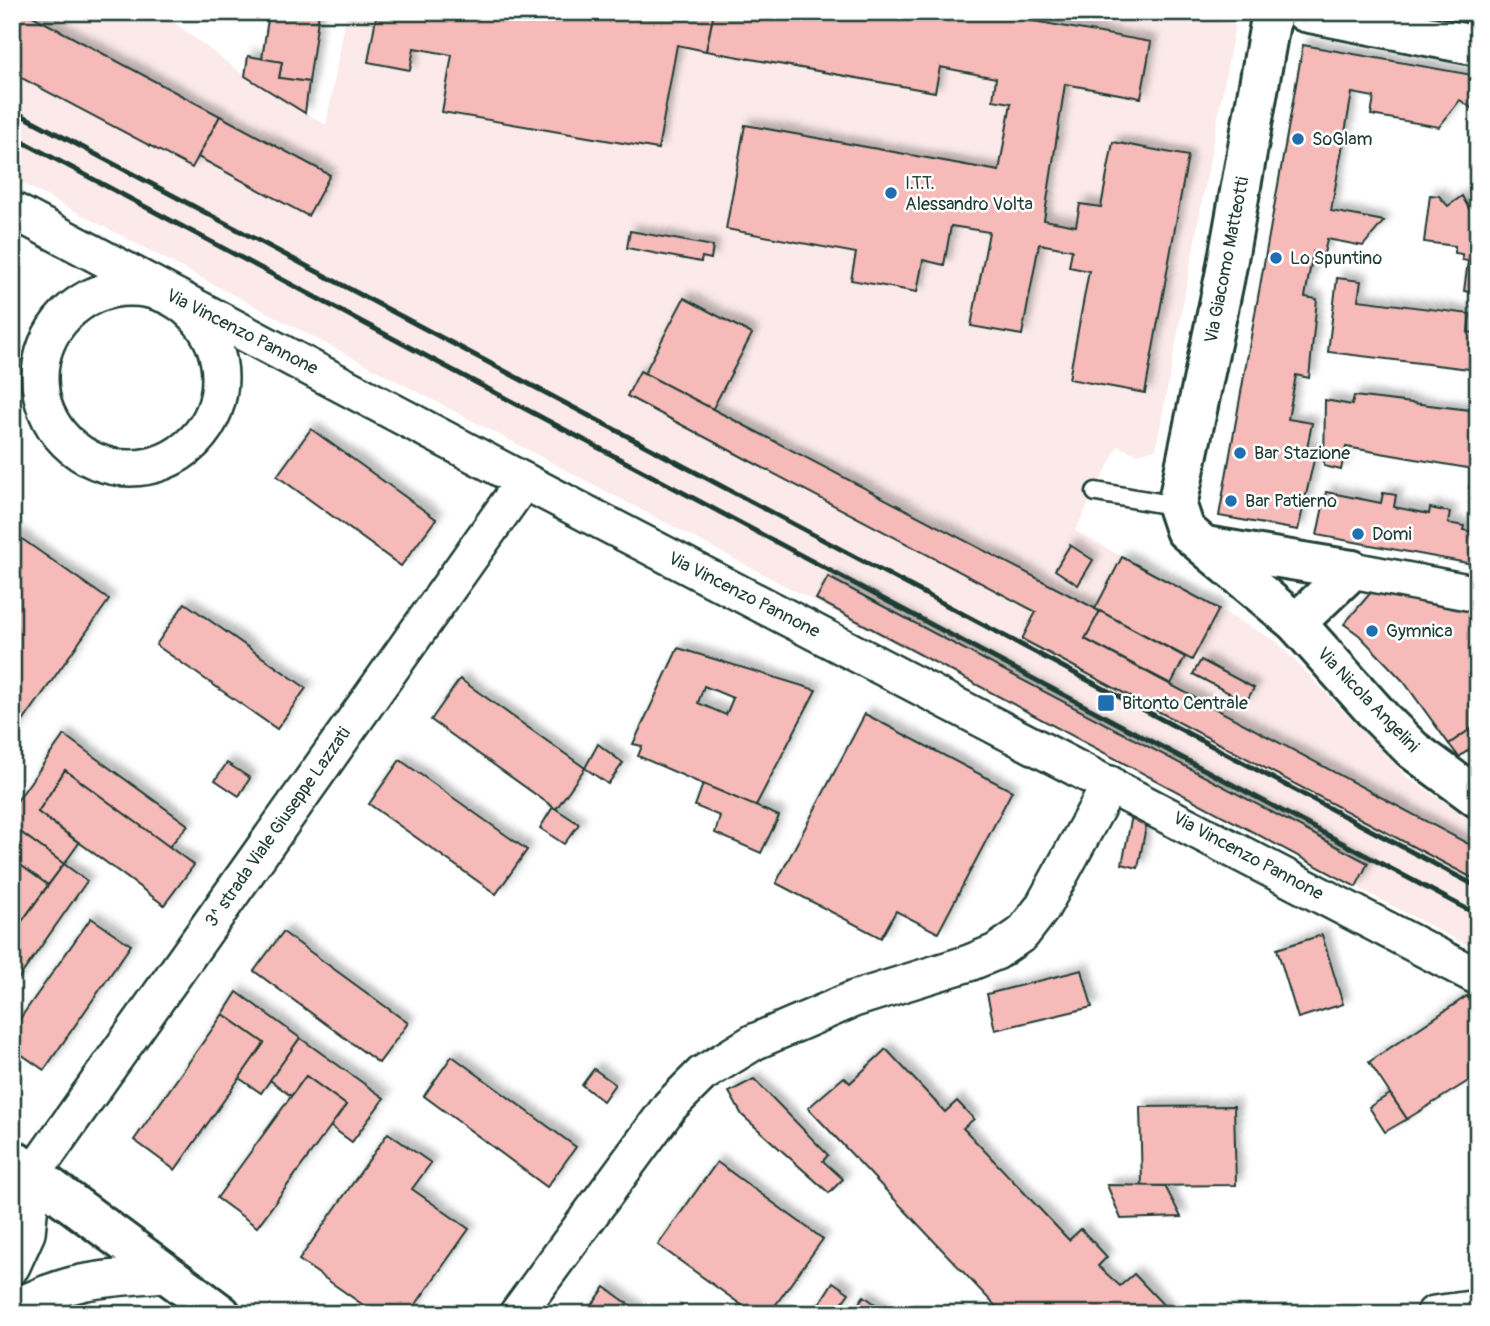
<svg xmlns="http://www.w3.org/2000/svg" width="1490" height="1326" viewBox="0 0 1490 1326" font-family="Pangolin,sans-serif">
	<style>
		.built { fill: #fceaea }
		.building { fill: #f6bab8; stroke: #1f3d34; stroke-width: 2; fill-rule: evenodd; filter: url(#shadow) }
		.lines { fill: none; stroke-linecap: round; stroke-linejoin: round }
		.lane-casing { stroke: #1f3d34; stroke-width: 23 }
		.street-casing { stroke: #1f3d34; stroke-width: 40 }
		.secondary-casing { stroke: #1f3d34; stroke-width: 44 }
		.lane { stroke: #fff; stroke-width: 18 }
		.street { stroke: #fff; stroke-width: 35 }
		.secondary { stroke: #fff; stroke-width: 38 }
		.rail { stroke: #1f3d34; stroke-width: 5 }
		.poi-dot { fill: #1f6fb2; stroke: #fff; stroke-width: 2.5 }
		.labels { text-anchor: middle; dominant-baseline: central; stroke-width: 5; stroke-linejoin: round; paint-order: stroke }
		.poi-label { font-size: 18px; fill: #1f3d34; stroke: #fff; text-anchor: start }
		.street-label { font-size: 18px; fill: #1f3d34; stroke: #fff }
	</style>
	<defs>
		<filter id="shadow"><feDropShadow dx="6" dy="-6" stdDeviation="3.5" flood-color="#0004"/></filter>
	</defs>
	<rect width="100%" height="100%" fill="#fff"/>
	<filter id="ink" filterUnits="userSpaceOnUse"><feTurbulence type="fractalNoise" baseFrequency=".0143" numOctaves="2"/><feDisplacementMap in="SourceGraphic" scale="14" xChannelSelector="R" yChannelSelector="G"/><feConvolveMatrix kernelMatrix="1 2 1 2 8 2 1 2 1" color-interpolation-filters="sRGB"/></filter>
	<g filter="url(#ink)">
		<path class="built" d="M12,12H160L245,76L326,125L347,12H1167L1235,25L1156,449L1138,454L1118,446L1075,531L1276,641L1408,778L1478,823V951L12,178Z"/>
		<g class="building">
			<path d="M12,12H25L220,116L192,168L12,73Z"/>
			<path d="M238,12H319L309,82L279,78L282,62L262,59L268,19L237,15Z"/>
			<path d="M377,12H714L706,51L677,45L658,149L442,112L452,55L414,48L410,70L368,62Z"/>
			<path d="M714,12H983L1151,42L1141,98L1065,84L1044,220L1076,226L1080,204L1101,207L1113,142L1188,156L1145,393L1069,379L1089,271L1069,267L1072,250L1039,244L1022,335L971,326L989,232L951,226L944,265L923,260L917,292L851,280L856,253L726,229L745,125L999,171L1011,103L993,100L996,78L940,67L935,92L706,51Z"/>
			<path d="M1303,45L1478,76V105L1474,110L1460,100L1439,127L1371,115L1374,97L1352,93L1331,211L1384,221L1363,246L1327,239L1324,254L1313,252L1305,297L1317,299L1309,378L1296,375L1288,419L1312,423L1307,448L1316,451L1298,530L1219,516Z"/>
			<path d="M248,56L282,62L279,78L309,82L305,113L245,76Z"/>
			<path d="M220,116L330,175L308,216L198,157Z"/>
			<path d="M1430,195L1439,196L1448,206L1462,196L1472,214L1478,215V293L1464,291L1468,261L1462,260V254L1455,253V246L1424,242Z"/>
			<path d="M630,231L713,246L711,259L702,257L701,262L627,248Z"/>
			<path d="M1337,278L1361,281L1358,300L1470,314L1468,332L1478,334V370L1328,352Z"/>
			<path d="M684,298L752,334L712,410L644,374Z"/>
			<path d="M640,371L1100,611L1085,639L1478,849V881L1022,639L1036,612L627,396Z"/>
			<path d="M1354,396L1478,411V490L1469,488L1473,469L1346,447L1341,470L1324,466L1325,400L1352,405Z"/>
			<path d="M311,429L436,519L401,566L277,476Z"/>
			<path d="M1326,492L1381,503L1383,493L1396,495L1394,507L1429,514L1430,508L1450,512L1448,523L1464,526L1463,530L1473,532L1478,509V565L1317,535Z"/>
			<path d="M12,532L109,600L12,737Z"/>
			<path d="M1070,545L1093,560L1078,585L1055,570Z"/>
			<path d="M1122,557L1219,609L1192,660L1095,609Z"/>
			<path d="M828,577L1368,863L1356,887L816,599Z"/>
			<path d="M1373,590L1478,610V724L1449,744L1404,682L1359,635L1344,624Z"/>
			<path d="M185,603L306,688L277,729L156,645Z"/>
			<path d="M1100,611L1185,657L1171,684L1085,639Z"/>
			<path d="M678,648L816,690L755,807L638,756L642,746L633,744ZM704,686L733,698L726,715L698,703Z"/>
			<path d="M1201,660L1254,688L1246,702L1193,674Z"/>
			<path d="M460,679L585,768L556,809L431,720Z"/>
			<path d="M865,714L1012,791L938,933L896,911L881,938L776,883Z"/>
			<path d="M1478,724V743L1459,757L1449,744Z"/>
			<path d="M64,735L188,825L169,847L65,770L38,812L79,843L64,864L12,826V808Z"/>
			<path d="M598,744L623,763L608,784L585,768Z"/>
			<path d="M400,760L527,850L496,894L369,804Z"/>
			<path d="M227,763L250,778L239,796L215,780Z"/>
			<path d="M65,770L194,865L164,905L38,812Z"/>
			<path d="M703,784L779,816L761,853L715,833L720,816L695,806Z"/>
			<path d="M553,807L579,824L564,844L540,828Z"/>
			<path d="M1132,816L1147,821L1138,868L1122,864Z"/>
			<path d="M12,826L64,864L48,885L12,859Z"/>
			<path d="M12,859L48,885L12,935Z"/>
			<path d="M64,864L87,881L16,982L12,979V935Z"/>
			<path d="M91,918L131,945L44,1070L12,1048V1030Z"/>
			<path d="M283,932L408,1023L379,1063L254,971Z"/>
			<path d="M1322,935L1343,1004L1298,1018L1277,949Z"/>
			<path d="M1082,970L1092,1007L995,1030L987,994Z"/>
			<path d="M237,992L300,1038L261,1093L239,1078L264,1043L223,1014Z"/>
			<path d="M1467,996L1478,1012V1075L1407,1119L1369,1062Z"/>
			<path d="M223,1014L264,1043L175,1170L134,1140Z"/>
			<path d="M300,1038L384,1098L352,1142L330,1126L346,1105L306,1076L291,1096L270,1080Z"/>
			<path d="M886,1049L945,1112L957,1101L974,1119L963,1128L1069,1240L1081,1229L1107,1257L1098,1266L1120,1286L1134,1274L1172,1314H1003L808,1108L844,1077L850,1083Z"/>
			<path d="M452,1056L576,1147L547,1187L424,1096Z"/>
			<path d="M594,1069L615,1084L603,1101L582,1085Z"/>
			<path d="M306,1076L346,1105L257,1227L217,1198Z"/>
			<path d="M754,1079L828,1155L823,1161L843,1179L829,1193L742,1115L729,1092Z"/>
			<path d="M1390,1094L1407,1119L1385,1132L1369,1107Z"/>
			<path d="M1234,1106L1236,1185L1142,1186L1140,1107Z"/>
			<path d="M388,1133L431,1163L412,1189L469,1229L409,1314H376L299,1260Z"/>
			<path d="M717,1162L823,1239L769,1314H754L658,1245Z"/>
			<path d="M1107,1185L1165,1186L1181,1217L1121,1219Z"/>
			<path d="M833,1282L849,1293L834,1314H817L814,1312Z"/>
			<path d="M605,1287L642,1314H586Z"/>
			<path d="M864,1296L889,1314H851Z"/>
		</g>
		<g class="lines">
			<defs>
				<path id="lane" d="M1096,492L1177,506"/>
				<g id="street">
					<path d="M12,210L524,481L1478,977"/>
					<circle cx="130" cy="378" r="90"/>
					<path d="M1352,570L1478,594"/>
					<path d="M12,1266L27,1233L33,1174L524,481"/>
					<path d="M12,1310C66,1279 107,1278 167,1274"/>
					<path d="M517,1314L670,1106L702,1074L754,1042L854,999L969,963L996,952L1022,934L1042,908L1110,784"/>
					<path d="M1434,1314L1478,1308"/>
				</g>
				<g id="secondary">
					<path d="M1272,12L1225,276L1177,506L1185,530L1296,623L1381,718L1413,750L1478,798"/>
					<path d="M1305,12L1478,46"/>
					<path d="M1205,546L1352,570"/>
					<path d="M1296,623L1352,570"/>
					<path d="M12,1159L221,1314"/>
				</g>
			</defs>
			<use href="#lane" class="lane-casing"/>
			<use href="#street" class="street-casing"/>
			<use href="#secondary" class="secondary-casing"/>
			<use href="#lane" class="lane"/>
			<use href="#street" class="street"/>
			<use href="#secondary" class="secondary"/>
			<g class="rail">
				<path d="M12,110L1478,887"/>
				<path d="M12,136L1478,915"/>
			</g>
		</g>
	</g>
	<g class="poi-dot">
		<circle cx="1298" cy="139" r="7"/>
		<circle cx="891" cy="193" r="7"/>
		<circle cx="1276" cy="258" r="7"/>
		<circle cx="1240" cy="453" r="7"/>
		<circle cx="1231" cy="501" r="7"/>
		<circle cx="1358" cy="534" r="7"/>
		<circle cx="1372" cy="631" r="7"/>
		<rect x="1097" y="694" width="18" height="18" rx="3.5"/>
	</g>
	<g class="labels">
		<g class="poi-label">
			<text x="1312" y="139">SoGlam</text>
			<text x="905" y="183">I.T.T.<tspan x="905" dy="21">Alessandro Volta</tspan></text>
			<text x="1290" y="258">Lo Spuntino</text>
			<text x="1254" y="453">Bar Stazione</text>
			<text x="1245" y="501">Bar Patierno</text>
			<text x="1372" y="534">Domi</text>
			<text x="1386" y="631">Gymnica</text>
			<text x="1122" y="703">Bitonto Centrale</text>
		</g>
		<g class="street-label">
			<text transform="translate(1227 260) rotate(-79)">Via Giacomo Matteotti</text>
			<text transform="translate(242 332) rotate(27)">Via Vincenzo Pannone</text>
			<text transform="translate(744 595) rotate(27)">Via Vincenzo Pannone</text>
			<text transform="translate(1368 700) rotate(46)">Via Nicola Angelini</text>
			<text transform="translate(278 827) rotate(-55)">3^ strada Viale Giuseppe Lazzati</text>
			<text transform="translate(1248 856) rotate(28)">Via Vincenzo Pannone</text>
		</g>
	</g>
	<rect width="1490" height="1326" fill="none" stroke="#fff" stroke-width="42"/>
	<rect x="21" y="21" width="1448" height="1284" fill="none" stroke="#1f3d34" stroke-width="2.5" filter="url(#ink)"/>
</svg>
